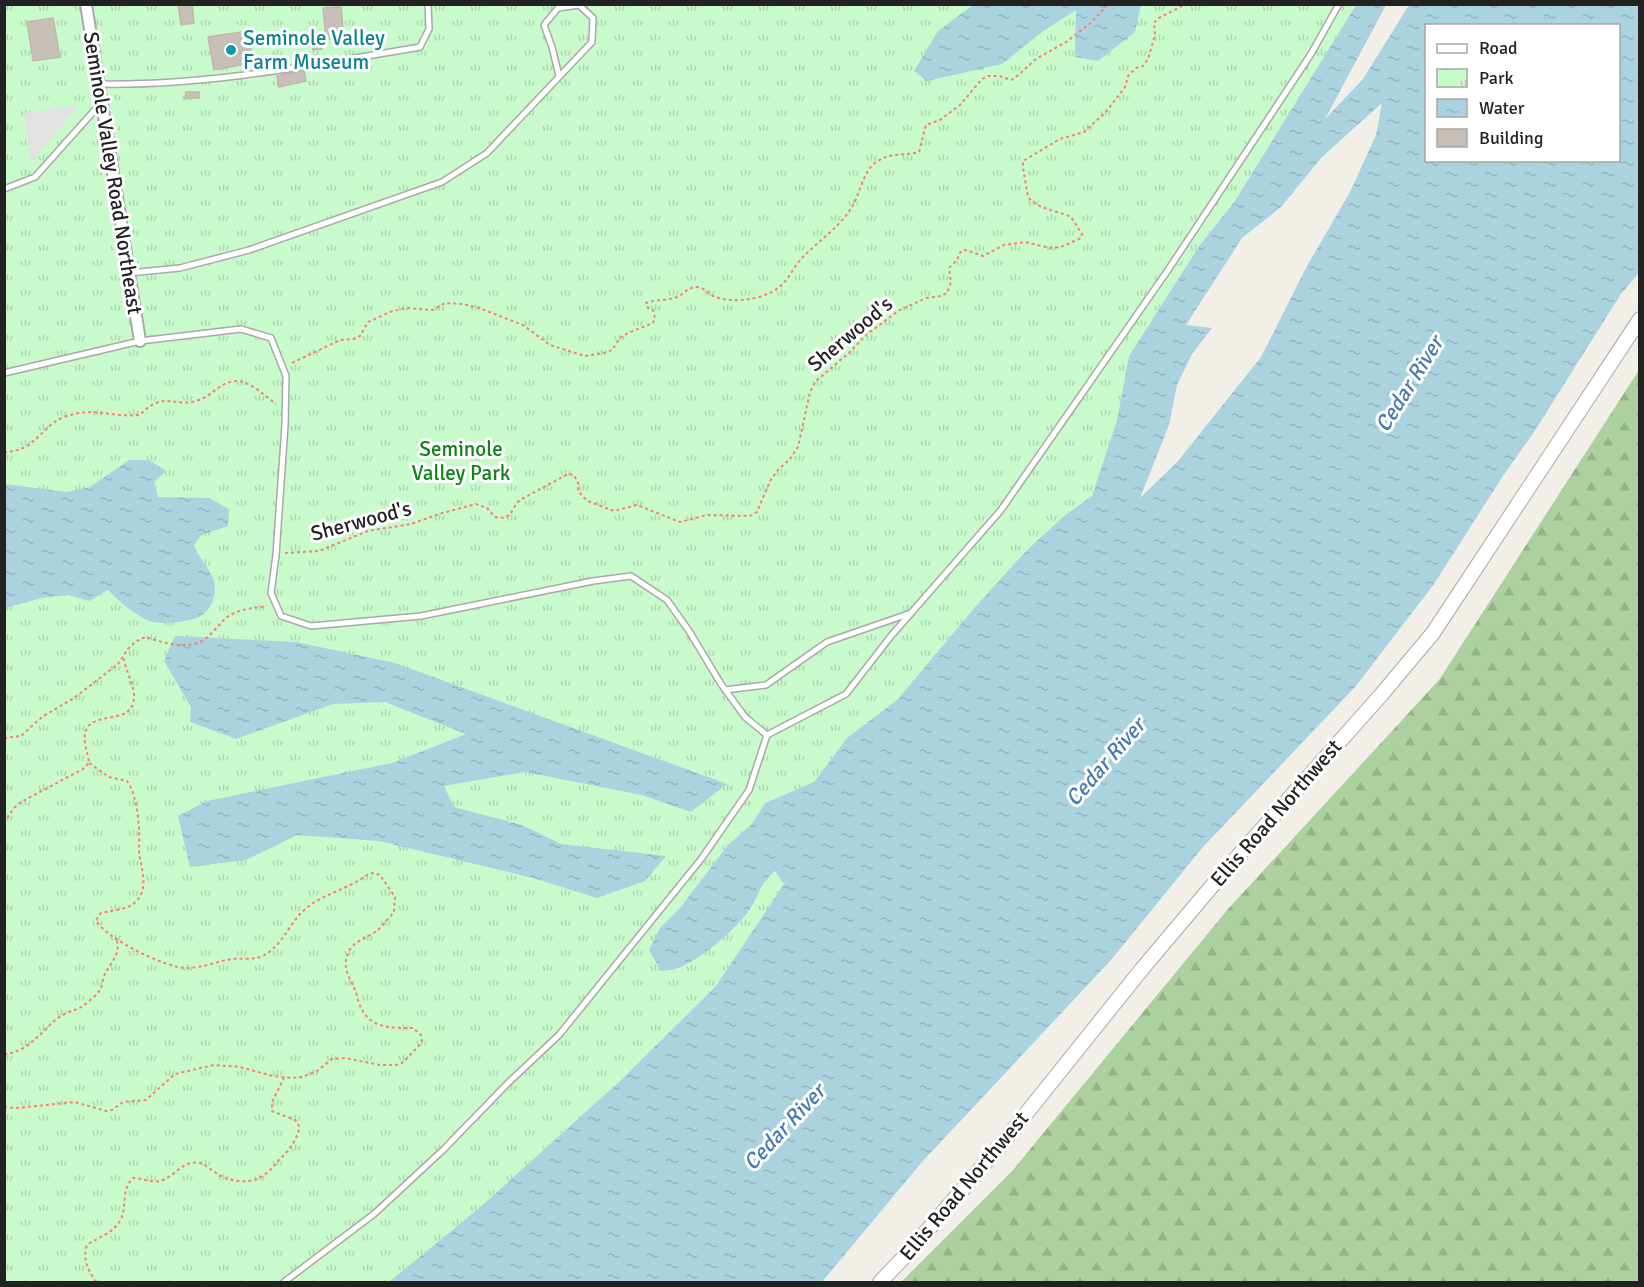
<svg xmlns="http://www.w3.org/2000/svg" width="1644" height="1287" viewBox="0 0 1644 1287" font-family="Signika,sans-serif">
	<style>
		.forest { fill: url(#forest-firs) }
		.park { fill: url(#park-tufts) }
		.parking { fill: #e2e2e2 }
		.water { fill: url(#water-ripples); fill-rule: evenodd }
		.building { fill: #c7bfb8; stroke: #c4b6ab; stroke-width: 1.5 }
		.lines { fill: none; stroke-linecap: round; stroke-linejoin: round }
		.service-casing { stroke: #a9a9a9; stroke-width: 8 }
		.minor-casing { stroke: #a9a9a9; stroke-width: 14 }
		.tertiary-casing { stroke: #a9a9a9; stroke-width: 16 }
		.path { stroke: #fa8072; stroke-width: 2; stroke-dasharray: 3 3; stroke-linecap: butt }
		.service { stroke: #fff; stroke-width: 5 }
		.minor { stroke: #fff; stroke-width: 10 }
		.tertiary { stroke: #fff; stroke-width: 14 }
		.culture-dot { fill: #0f9aa8; stroke: #fff; stroke-width: 2 }
		.labels { text-anchor: middle; dominant-baseline: central; stroke-width: 6; stroke-linejoin: round; paint-order: stroke }
		.culture-label { font-size: 21px; fill: #0d838f; stroke: #fff; text-anchor: start }
		.street-label { font-size: 21px; fill: #222; stroke: #fff }
		.park-label { font-size: 21px; fill: #0c8416; stroke: #fff }
		.water-label { font-size: 22px; font-style: italic; fill: #4a7aab; stroke: #fff }
	</style>
	<defs>
		<pattern id="forest-firs" width="22" height="20" patternUnits="userSpaceOnUse" patternTransform="scale(1.5)"><rect width="22" height="20" fill="#add19e"/><path d="M5 1l3.5 6h-7zM16 11l3.5 6h-7z" fill="#95b388"/></pattern>
		<pattern id="park-tufts" width="24" height="20" patternUnits="userSpaceOnUse" patternTransform="scale(1.5)"><rect width="24" height="20" fill="#c8facc"/><path d="M3 7l-1-3M5 7V3M7 7l1-3M15 17l-1-3M17 17v-4M19 17l1-3" fill="none" stroke="#acd6af"/></pattern>
		<pattern id="water-ripples" width="26" height="14" patternUnits="userSpaceOnUse" patternTransform="scale(1.5)"><rect width="26" height="14" fill="#aad3df"/><path d="M2 4q2-2 4 0t4 0M15 11q2-2 4 0t4 0" fill="none" stroke="#92b5bf"/></pattern>
	</defs>
	<rect width="100%" height="100%" fill="#f2efe9"/>
	<path class="forest" d="M1639,370V1282H901L1013,1170L1228,909L1439,680Z"/>
	<path class="park" d="M5,5H1356L1235,201L1200,245L1129,356L1117,420L1092,496L1064,516L1026,551L977,605L897,700L847,738L814,782L765,803L752,824L728,845L680,908L660,928L674,970L685,966L735,929L751,907L760,885L774,871L785,884L716,986L620,1081L478,1209L389,1282H5Z"/>
	<path class="parking" d="M79,105L31,162L24,113Z"/>
	<g class="water">
		<path d="M973,5V4L1141,5L1135,32L1098,61L1075,57L1076,10L1042,32L1002,64L927,81L914,71L938,31Z"/>
		<path d="M1356,5H1386L1325,119L1363,79L1409,5H1639V273L1621,294L1534,432L1503,476L1434,584L1356,686L1203,847L1111,960L922,1162L822,1282H389L478,1209L620,1081L716,986L784,884L775,871C759,884 760,894 750,909C738,928 703,957 683,966C676,970 669,970 661,971L649,950L660,928L680,908L728,845L752,824L765,803L814,782L847,738L897,700L977,605L1026,551L1064,516L1092,496L1117,420L1129,356L1200,245L1235,201ZM1426,26H1618V160H1426ZM1382,103L1376,135L1350,192L1307,266L1261,357L1178,461L1140,498L1169,425L1177,385L1192,354L1212,328L1186,325L1242,238L1281,207L1322,157Z"/>
		<path d="M129,460H149L166,471L154,482L158,497L209,498L229,509L228,526L201,535L194,545C199,560 216,573 215,590C215,600 208,613 199,617C189,622 159,625 149,621C132,613 121,603 108,590L89,601L69,595L41,598L5,608V484L66,492L90,487Z"/>
		<path d="M175,636L296,642L395,663L727,784L691,812L642,795L525,772L444,786L454,807L522,825L561,844L666,856L645,881L597,898L533,878L379,841L297,835L246,860L190,867L178,816L207,801L392,763L466,734L385,702L333,704L236,739L190,722L191,707L164,661Z"/>
	</g>
	<g class="building">
		<path d="M178,4H192L194,23L181,25Z"/>
		<path d="M341,7L344,38L326,39L323,8Z"/>
		<path d="M53,18L60,57L33,61L27,22Z"/>
		<path d="M248,31L253,63L214,70L208,37Z"/>
		<path d="M320,34L322,49L313,50L311,35Z"/>
		<path d="M304,70L306,81L279,87L277,76Z"/>
		<path d="M186,92H199V98H185Z"/>
	</g>
	<g class="lines">
		<defs>
			<g id="service">
				<path d="M99,84C207,86 313,65 420,47L429,29L428,4"/>
				<path d="M4,189L35,177L102,102"/>
				<path d="M129,273L180,268L249,250L442,182L487,153L592,42L593,18L579,5L558,8L544,25L552,47L559,76"/>
				<path d="M4,373L140,341L241,329L271,338L286,376L285,425L276,555L271,593L281,616L311,626L421,616L593,581L631,576L667,600L689,631L721,684L745,717L767,735"/>
				<path d="M725,690L766,685L827,642L911,613"/>
				<path d="M284,1282L374,1214L443,1150L508,1083L559,1035L702,858L749,790L767,735L846,694L891,636L1001,510L1168,270L1311,54L1339,4"/>
			</g>
			<path id="minor" d="M86,4L140,341"/>
			<path id="tertiary" d="M880,1282L908,1253L1005,1140L1142,969L1223,873L1381,695L1433,633L1640,319"/>
		</defs>
		<use href="#service" class="service-casing"/>
		<use href="#minor" class="minor-casing"/>
		<use href="#tertiary" class="tertiary-casing"/>
		<g class="path">
			<path d="M292,363L340,340L354,339L360,336L368,322L390,312L406,308L433,310L445,303L463,304L479,308L523,325L550,345L585,356L608,352L612,350L620,338L628,333L653,323L655,318L653,310L648,308L646,303C656,299 667,301 677,297C685,293 688,287 697,287C704,287 707,293 713,296C732,304 762,300 778,288C788,281 793,268 801,259C817,242 840,227 852,207C860,194 863,172 875,163C889,152 903,156 919,152L926,125L940,120L960,105L982,79L988,76H999L1011,80L1015,78L1036,59L1066,42L1092,22L1108,4"/>
			<path d="M4,453C12,451 21,450 27,446C41,437 48,423 64,417C94,406 112,418 140,415C164,389 174,409 199,400C213,395 220,382 236,381C250,381 265,396 276,404"/>
			<path d="M285,553L319,551L368,531L411,524L439,514L476,504L487,508L495,517C513,521 510,509 520,500L568,474L574,475L579,485L578,490L583,497L590,502L614,511L637,505L680,522L707,515L750,516L757,512L770,481L778,470L790,459L798,447L810,392L816,381L850,352L866,335L898,311L926,298L941,296L947,293L951,282L949,268L957,260L961,251L966,250L983,256L1004,245L1025,242L1050,248L1061,247L1081,238L1082,234L1071,217C1056,210 1039,210 1028,197L1023,168V161L1060,139L1084,132L1106,112L1125,87L1128,76L1136,68L1143,66L1148,59L1155,35L1154,23L1157,19L1186,4"/>
			<path d="M4,738L21,736L42,717L74,698L118,664L128,649L135,642L145,637C162,642 185,650 202,641C212,635 218,625 226,618C237,609 254,608 267,606"/>
			<path d="M4,823L14,808L21,802L83,769L89,763C88,754 82,739 86,730C95,710 132,726 134,698C135,687 125,669 123,656"/>
			<path d="M4,1054C29,1052 40,1032 58,1018C66,1012 74,1011 83,1006C88,1002 97,995 100,990C103,986 102,980 104,976C110,962 122,955 116,938"/>
			<path d="M4,1107L17,1108L75,1102L106,1111L112,1110L123,1102L146,1100L175,1074L214,1065L240,1067L273,1076L292,1078L302,1077L317,1071L332,1059L345,1058L380,1065H396L402,1063L418,1047L422,1041L421,1035L413,1028C391,1028 368,1029 359,1003C357,999 357,994 355,990C349,976 341,967 349,951C355,940 370,937 379,929C384,924 389,918 394,912L395,897L380,875L373,873L367,875C347,890 321,894 303,911C288,925 281,949 260,957C251,960 241,958 232,959C218,961 202,968 187,968C168,969 104,938 96,920L101,913C114,910 131,910 139,898C149,883 139,864 139,848C140,829 138,796 127,781L109,777L89,763"/>
			<path d="M96,1282C88,1270 82,1259 87,1245C99,1237 114,1233 121,1219C127,1206 121,1189 133,1178C142,1178 151,1183 160,1181C172,1178 181,1164 192,1163C201,1161 206,1166 213,1171C226,1181 246,1185 261,1177C269,1173 275,1164 281,1158C289,1150 299,1138 299,1126L295,1120L272,1111V1102L284,1078"/>
		</g>
		<use href="#service" class="service"/>
		<use href="#minor" class="minor"/>
		<use href="#tertiary" class="tertiary"/>
	</g>
	<circle class="culture-dot" cx="231" cy="50" r="6"/>
	<g class="labels">
		<g class="culture-label">
			<text x="243" y="38">Seminole Valley<tspan x="243" dy="24">Farm Museum</tspan></text>
		</g>
		<g class="street-label">
			<text transform="translate(113 173) rotate(81)">Seminole Valley Road Northeast</text>
			<text transform="translate(850 334) rotate(-40)">Sherwood's</text>
			<text transform="translate(361 521) rotate(-15)">Sherwood's</text>
			<text transform="translate(1276 813) rotate(-49)">Ellis Road Northwest</text>
			<text transform="translate(964 1186) rotate(-50)">Ellis Road Northwest</text>
		</g>
		<g class="park-label">
			<text x="461" y="449">Seminole<tspan x="461" dy="24">Valley Park</tspan></text>
		</g>
		<g class="water-label">
			<text transform="translate(1409 384) rotate(-58)">Cedar River</text>
			<text transform="translate(1105 762) rotate(-49)">Cedar River</text>
			<text transform="translate(784 1127) rotate(-47)">Cedar River</text>
		</g>
	</g>
	<rect width="1644" height="1287" fill="none" stroke="#222222" stroke-width="12"/>
	<rect x="1425" y="24" width="195" height="138" fill="#ffffff" stroke="#a7a7a7" stroke-width="1.5"/>
	<rect x="1437" y="44" width="30" height="9" fill="#ffffff" stroke="#a7a7a7" stroke-width="1.5"/>
	<text x="1479" y="54" font-size="18" fill="#222222">Road</text>
	<rect x="1437" y="69" width="30" height="18" fill="url(#park-tufts)" stroke="#a7a7a7" stroke-width="1.5"/>
	<text x="1479" y="84" font-size="18" fill="#222222">Park</text>
	<rect x="1437" y="99" width="30" height="18" fill="url(#water-ripples)" stroke="#a7a7a7" stroke-width="1.5"/>
	<text x="1479" y="114" font-size="18" fill="#222222">Water</text>
	<rect x="1437" y="129" width="30" height="18" fill="#c7bfb8" stroke="#a7a7a7" stroke-width="1.5"/>
	<text x="1479" y="144" font-size="18" fill="#222222">Building</text>
</svg>
